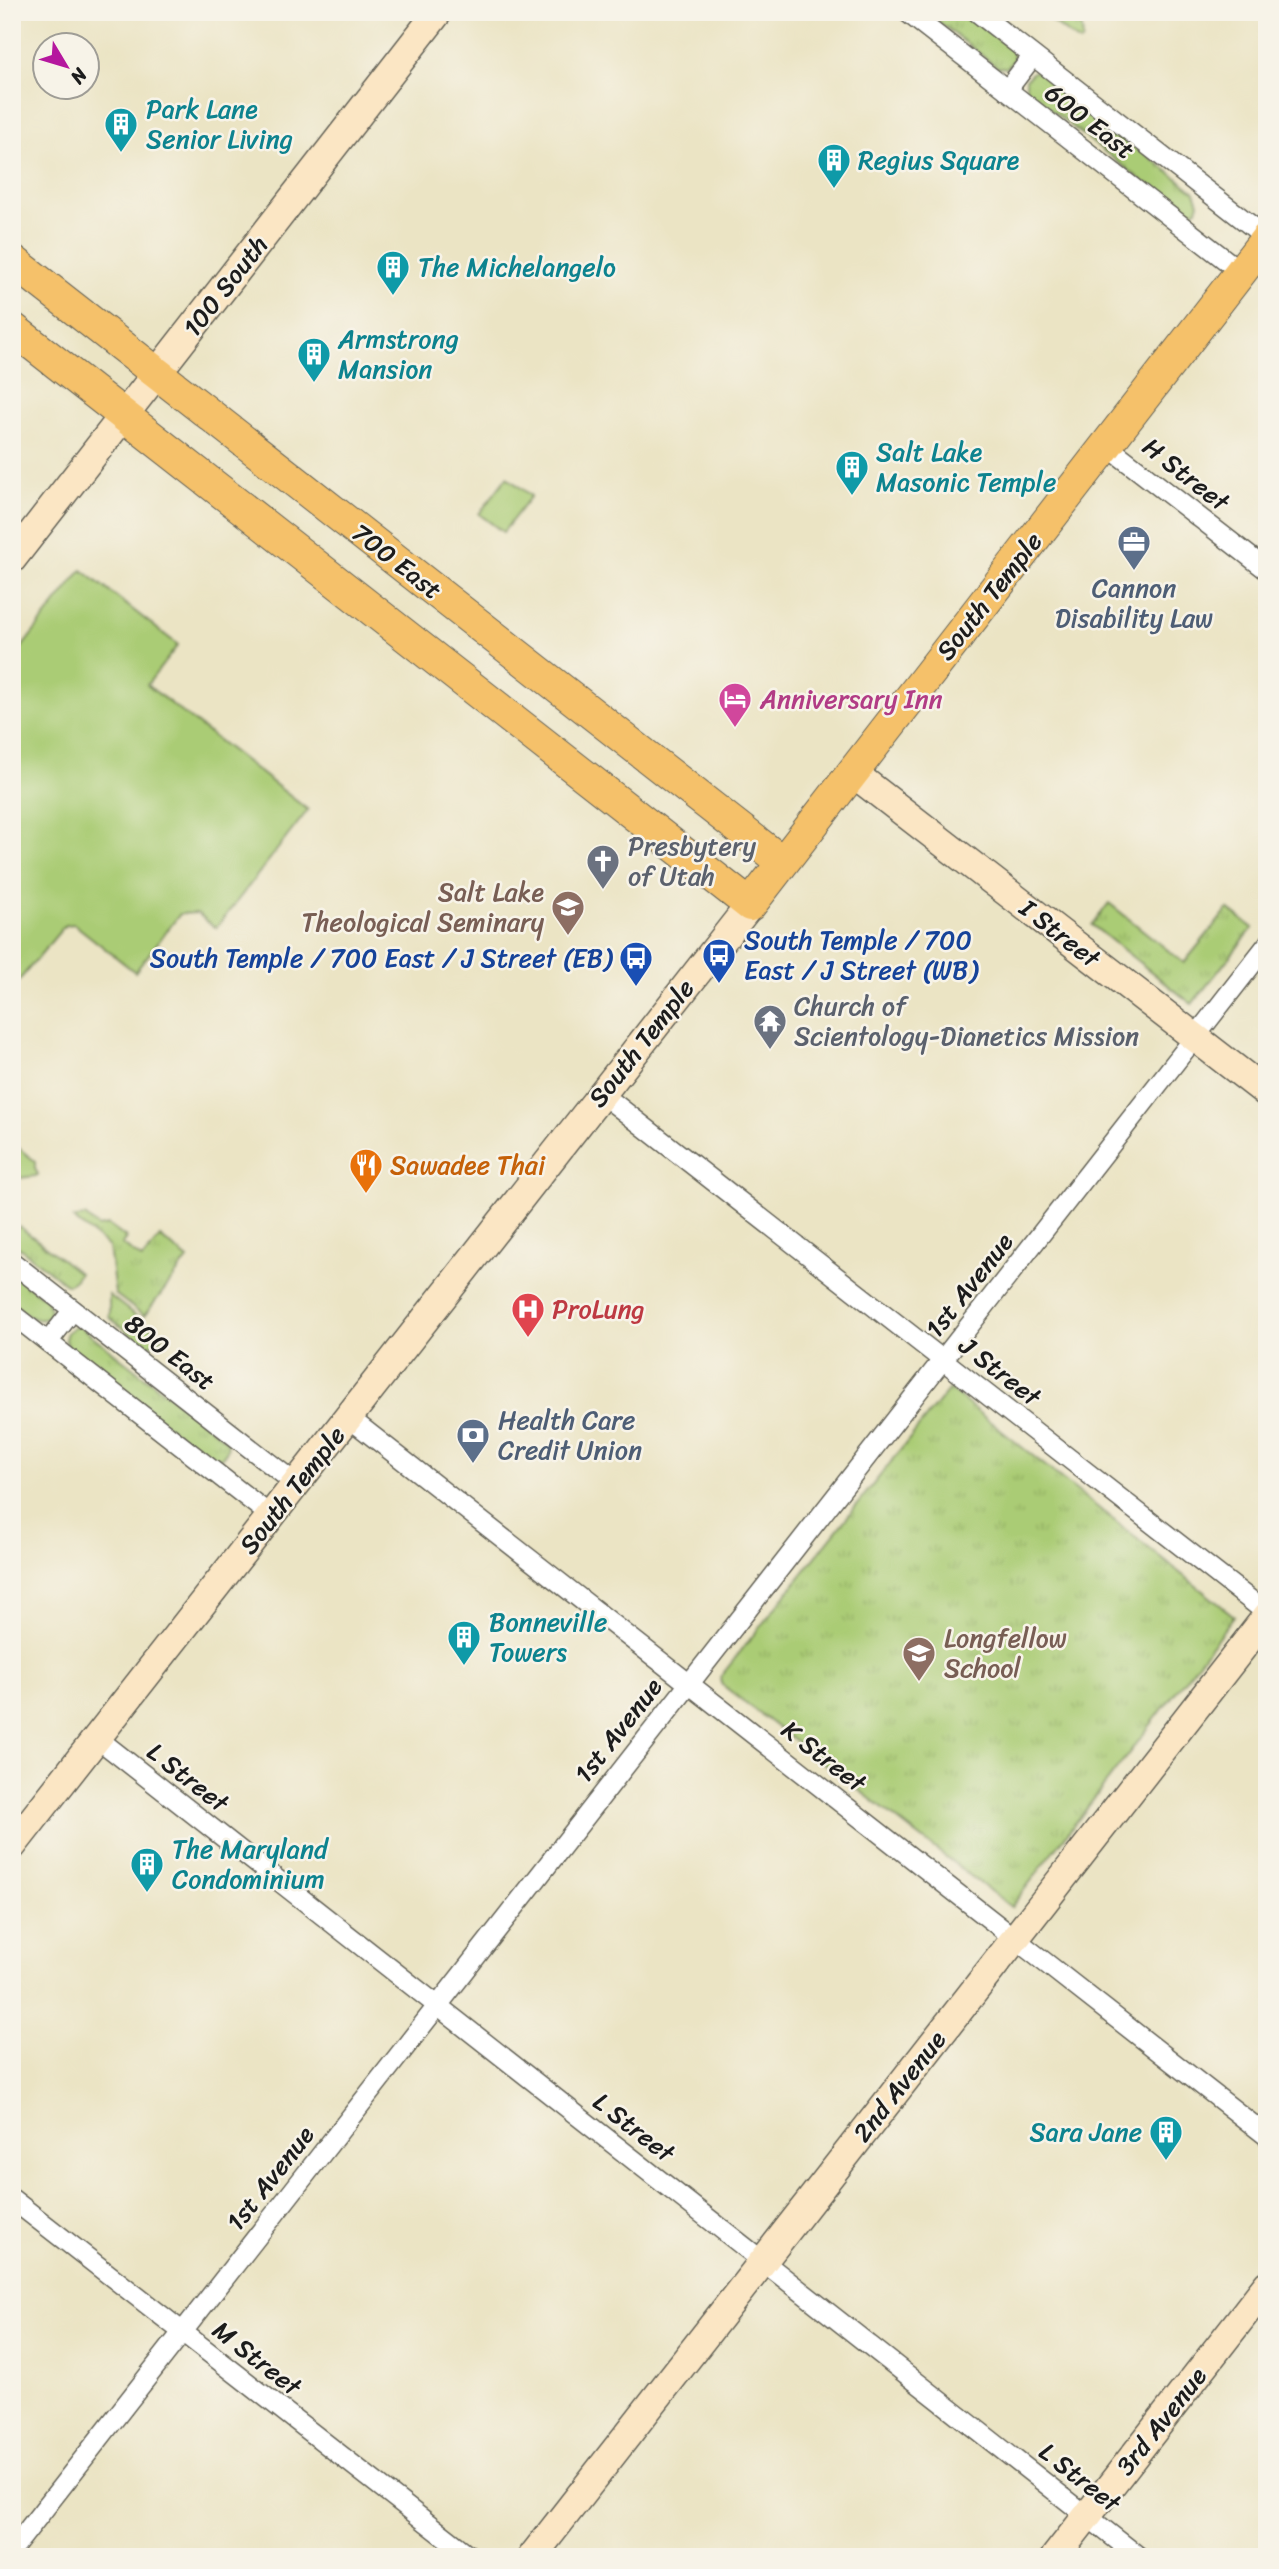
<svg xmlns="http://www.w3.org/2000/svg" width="1279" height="2569" viewBox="0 0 1279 2569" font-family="Sriracha,sans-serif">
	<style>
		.grass { fill: url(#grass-tufts); stroke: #637448; stroke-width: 2 }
		.pitch { fill: #aacc74; stroke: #637448; stroke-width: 2 }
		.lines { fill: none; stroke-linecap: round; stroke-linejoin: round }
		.street-casing { stroke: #646257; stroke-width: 22 }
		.secondary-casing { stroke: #646257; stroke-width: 31 }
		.primary-casing { stroke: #646257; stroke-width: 34 }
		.street { stroke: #fff; stroke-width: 19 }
		.secondary { stroke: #fbe6c4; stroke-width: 28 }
		.primary { stroke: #f5c16b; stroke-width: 32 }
		.labels { text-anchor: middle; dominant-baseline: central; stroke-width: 5; stroke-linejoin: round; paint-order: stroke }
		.culture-label { font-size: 26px; fill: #0d838f; stroke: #f7f3e8; text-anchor: start }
		.street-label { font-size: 26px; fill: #1c1c1c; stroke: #f7f3e8 }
		.service-label { font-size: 26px; fill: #4e5e75; stroke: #f7f3e8 }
		.hotel-label { font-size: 26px; fill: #b23c85; stroke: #f7f3e8; text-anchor: start }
		.worship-label { font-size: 26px; fill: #5b616d; stroke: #f7f3e8; text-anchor: start }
		.education-label { font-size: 26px; fill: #785e54; stroke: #f7f3e8; text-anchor: end }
		.transit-label { font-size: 26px; fill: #164399; stroke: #f7f3e8; text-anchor: start }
		.food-label { font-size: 26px; fill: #c56008; stroke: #f7f3e8; text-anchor: start }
		.health-label { font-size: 26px; fill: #be3a42; stroke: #f7f3e8; text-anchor: start }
	</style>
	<defs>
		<pattern id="grass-tufts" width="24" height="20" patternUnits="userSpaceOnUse" patternTransform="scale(1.75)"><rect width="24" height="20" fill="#aacc74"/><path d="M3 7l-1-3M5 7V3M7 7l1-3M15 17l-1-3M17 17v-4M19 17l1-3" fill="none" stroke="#92af64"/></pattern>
	</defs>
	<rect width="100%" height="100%" fill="#f7f3e8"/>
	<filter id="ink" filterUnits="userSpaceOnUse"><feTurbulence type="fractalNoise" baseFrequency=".0143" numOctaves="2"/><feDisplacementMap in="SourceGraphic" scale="14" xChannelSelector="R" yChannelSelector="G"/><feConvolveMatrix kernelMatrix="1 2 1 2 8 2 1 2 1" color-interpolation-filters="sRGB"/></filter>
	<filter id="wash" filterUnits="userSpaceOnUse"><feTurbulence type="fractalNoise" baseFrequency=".00686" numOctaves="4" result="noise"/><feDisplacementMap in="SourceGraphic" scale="28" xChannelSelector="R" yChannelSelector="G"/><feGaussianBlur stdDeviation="1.57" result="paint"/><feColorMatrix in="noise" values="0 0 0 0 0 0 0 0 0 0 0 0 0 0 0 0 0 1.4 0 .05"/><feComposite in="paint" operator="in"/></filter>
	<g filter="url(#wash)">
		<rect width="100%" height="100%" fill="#ebe4c4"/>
		<g class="grass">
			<path d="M926,12H965L1012,50L1014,60L1006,68L997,67Z"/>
			<path d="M1048,12H1080L1083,39L1080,43L1045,16Z"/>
			<path d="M1038,71L1195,192L1199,203L1197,209L1191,212L1180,210L1029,93L1026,89V79L1033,72Z"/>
			<path d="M1109,903L1184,963L1228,909L1253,928L1192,1004L1092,925Z"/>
			<path d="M12,1143L35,1161V1169L38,1174L36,1176L20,1178L12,1172Z"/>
			<path d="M85,1216L98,1227L108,1225L126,1238L122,1244L142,1259L160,1237L188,1259L144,1316L115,1294L109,1247L73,1219Z"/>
			<path d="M19,1226L79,1273L73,1282L67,1285L12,1242V1234Z"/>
			<path d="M12,1273L48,1301L50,1312L47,1318C34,1324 23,1311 12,1303Z"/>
			<path d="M109,1295L163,1337L158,1343L145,1346L109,1317Z"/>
			<path d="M75,1327H81L227,1441C229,1449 226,1453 221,1458L210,1459L69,1349L65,1339L67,1332Z"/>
			<path d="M949,1389L1234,1616L1011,1907L721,1684V1676Z"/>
		</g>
		<g class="pitch">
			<path d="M507,477L531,496L503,532L479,514Z"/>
			<path d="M82,570L178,645L147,685L308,810L216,928L197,913L180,914L135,972L74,924L65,925L12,989V660Z"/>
		</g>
	</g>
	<g filter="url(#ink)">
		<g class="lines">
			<defs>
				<g id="street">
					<path d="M907,12L1241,272"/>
					<path d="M977,12L1267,238"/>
					<path d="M1007,90L1033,56"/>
					<path d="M1106,445L1267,570"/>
					<path d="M602,1094L1267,1613"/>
					<path d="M12,1262L296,1484"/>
					<path d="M12,1314L271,1516"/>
					<path d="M48,1342L73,1310"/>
					<path d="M348,1417L1267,2136"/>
					<path d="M97,1738L1139,2557"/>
					<path d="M12,2199L471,2557"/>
					<path d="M12,2550L1267,945"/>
				</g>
				<g id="secondary">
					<path d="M12,559L438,12"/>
					<path d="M853,773L1267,1093"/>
					<path d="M12,1846L750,905"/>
					<path d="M532,2557L1267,1616"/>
					<path d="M1055,2557L1267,2285"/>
				</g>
				<g id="primary">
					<path d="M12,260L782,862"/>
					<path d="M12,328L750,905L1267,238"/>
				</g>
			</defs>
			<use href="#street" class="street-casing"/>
			<use href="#secondary" class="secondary-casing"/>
			<use href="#primary" class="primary-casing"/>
			<use href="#street" class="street"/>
			<use href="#secondary" class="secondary"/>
			<use href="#primary" class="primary"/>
		</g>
	</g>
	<defs>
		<symbol id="building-pin" viewBox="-11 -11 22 30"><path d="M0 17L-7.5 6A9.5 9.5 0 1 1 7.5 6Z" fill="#0f9aa8" stroke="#f7f3e8"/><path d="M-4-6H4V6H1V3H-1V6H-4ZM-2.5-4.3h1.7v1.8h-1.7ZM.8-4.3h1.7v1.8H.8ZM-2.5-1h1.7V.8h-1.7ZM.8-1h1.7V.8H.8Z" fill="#fff"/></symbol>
		<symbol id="office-pin" viewBox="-11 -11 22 30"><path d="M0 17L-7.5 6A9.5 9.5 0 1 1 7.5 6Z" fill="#5c6f8a" stroke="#f7f3e8"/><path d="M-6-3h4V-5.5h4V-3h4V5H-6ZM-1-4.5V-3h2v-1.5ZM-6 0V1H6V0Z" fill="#fff"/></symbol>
		<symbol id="hotel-pin" viewBox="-11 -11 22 30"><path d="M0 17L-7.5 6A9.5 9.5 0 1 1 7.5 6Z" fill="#d1479c" stroke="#f7f3e8"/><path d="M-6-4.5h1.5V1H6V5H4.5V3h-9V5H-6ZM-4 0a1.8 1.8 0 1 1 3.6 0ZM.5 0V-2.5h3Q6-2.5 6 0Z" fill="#fff"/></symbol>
		<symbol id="church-pin" viewBox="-11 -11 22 30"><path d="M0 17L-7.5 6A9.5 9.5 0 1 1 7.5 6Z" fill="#6b7280" stroke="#f7f3e8"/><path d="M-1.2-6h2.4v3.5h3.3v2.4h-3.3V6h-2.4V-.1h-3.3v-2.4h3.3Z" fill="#fff"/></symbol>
		<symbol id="school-pin" viewBox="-11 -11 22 30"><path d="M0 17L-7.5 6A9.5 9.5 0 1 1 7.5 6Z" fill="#8d6e63" stroke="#f7f3e8"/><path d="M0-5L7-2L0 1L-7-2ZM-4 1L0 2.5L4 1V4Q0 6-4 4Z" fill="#fff"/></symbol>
		<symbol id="bus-pin" viewBox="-11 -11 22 30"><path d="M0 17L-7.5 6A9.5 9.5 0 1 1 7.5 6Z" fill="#1a4fb4" stroke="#f7f3e8"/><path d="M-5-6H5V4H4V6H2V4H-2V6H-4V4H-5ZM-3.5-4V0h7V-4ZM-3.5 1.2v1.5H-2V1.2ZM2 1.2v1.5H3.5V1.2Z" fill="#fff"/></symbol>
		<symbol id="temple-pin" viewBox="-11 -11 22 30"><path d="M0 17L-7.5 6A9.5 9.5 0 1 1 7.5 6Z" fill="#6b7280" stroke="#f7f3e8"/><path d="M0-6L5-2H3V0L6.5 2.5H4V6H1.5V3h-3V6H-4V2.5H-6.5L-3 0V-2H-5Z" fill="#fff"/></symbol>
		<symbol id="restaurant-pin" viewBox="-11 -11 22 30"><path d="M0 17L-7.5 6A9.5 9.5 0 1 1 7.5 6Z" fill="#e8710a" stroke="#f7f3e8"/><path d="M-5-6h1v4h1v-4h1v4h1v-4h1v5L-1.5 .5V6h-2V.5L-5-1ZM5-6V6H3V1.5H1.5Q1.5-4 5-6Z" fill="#fff"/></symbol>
		<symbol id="hospital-pin" viewBox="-11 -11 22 30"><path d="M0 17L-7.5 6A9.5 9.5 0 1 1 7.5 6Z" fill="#e0444e" stroke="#f7f3e8"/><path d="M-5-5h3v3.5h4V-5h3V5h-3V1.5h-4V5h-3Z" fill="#fff"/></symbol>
		<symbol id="bank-pin" viewBox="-11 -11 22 30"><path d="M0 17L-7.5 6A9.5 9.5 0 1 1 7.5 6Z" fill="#5c6f8a" stroke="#f7f3e8"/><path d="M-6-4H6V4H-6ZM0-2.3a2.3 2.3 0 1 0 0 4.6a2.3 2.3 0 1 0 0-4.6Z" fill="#fff"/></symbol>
	</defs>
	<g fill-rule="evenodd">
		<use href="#building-pin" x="102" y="105" width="38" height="52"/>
		<use href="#building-pin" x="815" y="141" width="38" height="52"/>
		<use href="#building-pin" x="374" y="248" width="38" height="52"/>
		<use href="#building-pin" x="295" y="335" width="38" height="52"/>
		<use href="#building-pin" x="833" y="448" width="38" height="52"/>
		<use href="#office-pin" x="1115" y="523" width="38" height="52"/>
		<use href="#hotel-pin" x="716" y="680" width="38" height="52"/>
		<use href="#church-pin" x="584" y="842" width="38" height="52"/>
		<use href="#school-pin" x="549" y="888" width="38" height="52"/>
		<use href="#bus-pin" x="700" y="936" width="38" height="52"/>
		<use href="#bus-pin" x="617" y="939" width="38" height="52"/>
		<use href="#temple-pin" x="751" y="1002" width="38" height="52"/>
		<use href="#restaurant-pin" x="347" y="1146" width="38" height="52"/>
		<use href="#hospital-pin" x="509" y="1290" width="38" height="52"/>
		<use href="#bank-pin" x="454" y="1416" width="38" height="52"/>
		<use href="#building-pin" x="445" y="1618" width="38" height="52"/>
		<use href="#school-pin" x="900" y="1634" width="38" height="52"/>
		<use href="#building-pin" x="128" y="1845" width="38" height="52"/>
		<use href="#building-pin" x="1147" y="2113" width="38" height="52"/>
	</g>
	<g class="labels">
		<g class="culture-label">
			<text x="146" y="109">Park Lane<tspan x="146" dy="30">Senior Living</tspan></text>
			<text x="858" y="160">Regius Square</text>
			<text x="418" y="267">The Michelangelo</text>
			<text x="338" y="339">Armstrong<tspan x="338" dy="30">Mansion</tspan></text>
			<text x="876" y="452">Salt Lake<tspan x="876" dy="30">Masonic Temple</tspan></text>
			<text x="489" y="1622">Bonneville<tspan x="489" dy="30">Towers</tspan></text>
			<text x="172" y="1849">The Maryland<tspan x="172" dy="30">Condominium</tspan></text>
			<text x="1142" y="2132" text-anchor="end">Sara Jane</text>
		</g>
		<g class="street-label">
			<text transform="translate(1090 121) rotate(38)">600 East</text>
			<text transform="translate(225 286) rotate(-52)">100 South</text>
			<text transform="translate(1186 474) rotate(38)">H Street</text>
			<text transform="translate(397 561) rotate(38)">700 East</text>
			<text transform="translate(989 596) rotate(-52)">South Temple</text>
			<text transform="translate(1060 933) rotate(38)">I Street</text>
			<text transform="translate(641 1043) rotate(-52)">South Temple</text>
			<text transform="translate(969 1285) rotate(-52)">1st Avenue</text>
			<text transform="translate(170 1352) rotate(38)">800 East</text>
			<text transform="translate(1000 1371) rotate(38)">J Street</text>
			<text transform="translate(292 1490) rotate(-52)">South Temple</text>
			<text transform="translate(618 1730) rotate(-52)">1st Avenue</text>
			<text transform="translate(824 1756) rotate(38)">K Street</text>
			<text transform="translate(188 1777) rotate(38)">L Street</text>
			<text transform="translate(899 2086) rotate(-52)">2nd Avenue</text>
			<text transform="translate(634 2127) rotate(38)">L Street</text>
			<text transform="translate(270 2178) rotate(-52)">1st Avenue</text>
			<text transform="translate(257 2358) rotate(38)">M Street</text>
			<text transform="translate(1161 2421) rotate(-52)">3rd Avenue</text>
			<text transform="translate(1080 2477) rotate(38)">L Street</text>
		</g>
		<g class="service-label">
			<text x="1134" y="588">Cannon<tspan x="1134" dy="30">Disability Law</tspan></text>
			<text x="498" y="1420" text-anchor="start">Health Care<tspan x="498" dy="30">Credit Union</tspan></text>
		</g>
		<g class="hotel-label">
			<text x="760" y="699">Anniversary Inn</text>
		</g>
		<g class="worship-label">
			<text x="628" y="846">Presbytery<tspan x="628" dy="30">of Utah</tspan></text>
			<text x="794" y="1006">Church of<tspan x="794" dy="30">Scientology-Dianetics Mission</tspan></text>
		</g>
		<g class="education-label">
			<text x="544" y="892">Salt Lake<tspan x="544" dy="30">Theological Seminary</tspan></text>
			<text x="944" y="1638" text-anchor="start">Longfellow<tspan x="944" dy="30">School</tspan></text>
		</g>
		<g class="transit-label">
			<text x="744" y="940">South Temple / 700<tspan x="744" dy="30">East / J Street (WB)</tspan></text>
			<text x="612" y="958" text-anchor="end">South Temple / 700 East / J Street (EB)</text>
		</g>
		<g class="food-label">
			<text x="390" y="1165">Sawadee Thai</text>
		</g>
		<g class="health-label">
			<text x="552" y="1309">ProLung</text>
		</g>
	</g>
	<rect width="1279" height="2569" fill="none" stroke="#f7f3e8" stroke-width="42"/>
	<g transform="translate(66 66) rotate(128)"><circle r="33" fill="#f7f3e8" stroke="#9f9d96" stroke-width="2"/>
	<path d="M0-5L12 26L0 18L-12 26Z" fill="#b5179e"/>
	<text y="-10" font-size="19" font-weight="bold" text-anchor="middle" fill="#1c1c1c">N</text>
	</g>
</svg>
